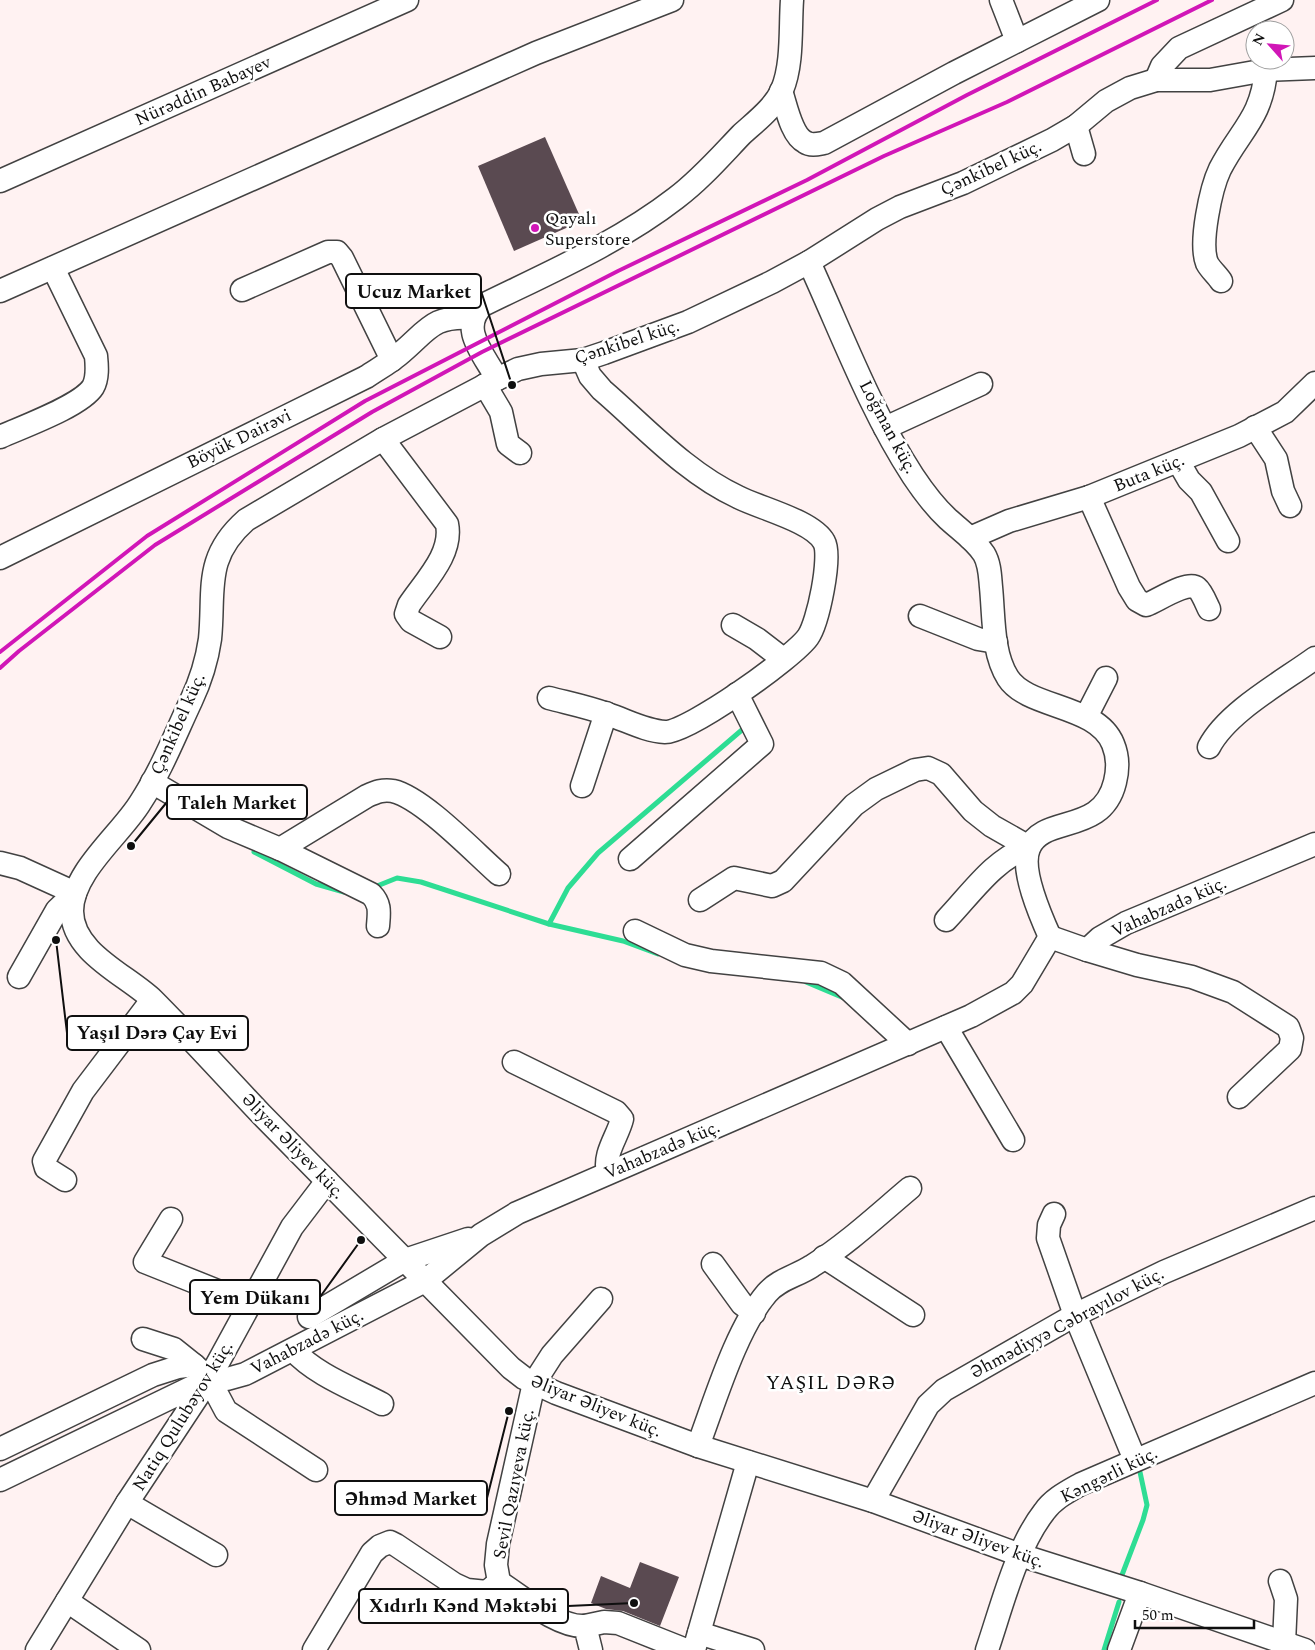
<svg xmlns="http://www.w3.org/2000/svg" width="1315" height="1650" viewBox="0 0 1315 1650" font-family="Spectral,serif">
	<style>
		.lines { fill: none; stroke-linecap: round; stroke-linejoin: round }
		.stream { stroke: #2edd94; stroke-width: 5 }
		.building { fill: #5a4a51 }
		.minor-casing { stroke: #424242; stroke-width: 25 }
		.minor { stroke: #fff; stroke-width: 22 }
		.rail { stroke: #d116b7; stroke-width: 4 }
		.poi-dot { fill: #d116b7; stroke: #fff; stroke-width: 2 }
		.labels { text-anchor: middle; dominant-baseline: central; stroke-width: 5; stroke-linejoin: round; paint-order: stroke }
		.street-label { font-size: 18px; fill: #0f0f0f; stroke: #fff }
		.poi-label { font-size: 18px; fill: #0f0f0f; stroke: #fff; text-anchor: start }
		.quarter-label { font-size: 20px; letter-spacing: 1px; fill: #0f0f0f; stroke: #fff }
		.leader { fill: none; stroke: #0f0f0f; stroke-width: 2 }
		.callout-dot { fill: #0f0f0f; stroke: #fff; stroke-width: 2 }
		.callout { fill: #fff; stroke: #0f0f0f; stroke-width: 2 }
		.callout-label { font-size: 19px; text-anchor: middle; font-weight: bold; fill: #0f0f0f }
	</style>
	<rect width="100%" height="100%" fill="#fff2f2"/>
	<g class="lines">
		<g class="stream">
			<path d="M254,852L316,884L344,892"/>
			<path d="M372,888L397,878L421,882L549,924L623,941L658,954"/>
			<path d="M549,924L568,888L598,853L743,729"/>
			<path d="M806,982L844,998"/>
			<path d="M1122,1575L1143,1520L1147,1505L1140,1472"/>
			<path d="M1104,1650L1119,1602"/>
		</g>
	</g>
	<g class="building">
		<path d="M545,137L582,221L514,251L478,166Z"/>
		<path d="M640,1562L679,1577L660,1626L623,1611L606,1609L591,1603L601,1576L630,1588Z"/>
	</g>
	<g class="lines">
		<defs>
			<g id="minor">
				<path d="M1001,0L1017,41"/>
				<path d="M1156,80L1162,66L1179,48L1282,0"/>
				<path d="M781,91C786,105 791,135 805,142C811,146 818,144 824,143L954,73L1098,0"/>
				<path d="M1076,126L1084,154"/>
				<path d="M0,181L407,0"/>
				<path d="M809,262C842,334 870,410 913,476C923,491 934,506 948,519C960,530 975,540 984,554C990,564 990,577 991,587C994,617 992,653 1008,678C1028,709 1097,704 1113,744C1118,756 1118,770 1115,782C1102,836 1043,814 1029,848C1020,869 1041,917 1050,937"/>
				<path d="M1221,281C1217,275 1210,269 1207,263C1199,243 1211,188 1220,169C1240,130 1262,118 1266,70"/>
				<path d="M242,290L328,252H337L342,258L392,360"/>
				<path d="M0,291L536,53L672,0"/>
				<path d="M497,379C484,354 458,328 483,305C548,273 618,243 676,198C700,180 720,157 741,135C755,122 774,108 782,90C793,64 790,28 792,0"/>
				<path d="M485,385L501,412L508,444L520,453"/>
				<path d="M1255,427L1276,459L1283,491L1290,506"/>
				<path d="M885,428L981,384"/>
				<path d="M0,437C22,427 81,406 93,387C98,378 97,366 96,356L53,268"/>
				<path d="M383,439L447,524C453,554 425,581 409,605L406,614L411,621L440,637"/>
				<path d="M1178,461L1189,480L1201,492L1228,541"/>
				<path d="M1089,497L1129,587L1137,600L1146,605C1157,601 1188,580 1197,588C1202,592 1206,603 1209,609"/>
				<path d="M970,538L1009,521L1089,497L1239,436L1285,412L1315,383"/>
				<path d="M0,558L366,377C378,369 391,362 402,352C428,330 433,315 472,318"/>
				<path d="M920,616L978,639L996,642"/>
				<path d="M733,625L757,639L783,659"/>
				<path d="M549,698C568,703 588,707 607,714C626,720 645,731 665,732C689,732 793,658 808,637C818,623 832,556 824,542C813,521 759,508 738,497C686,473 645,427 602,390L590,376L583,360"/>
				<path d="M1086,717L1106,678"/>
				<path d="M1209,747C1227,712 1282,682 1315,658"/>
				<path d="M152,782L228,827L280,849L367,796C376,792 383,789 393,791C423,798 474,852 499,874"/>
				<path d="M582,786L606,713"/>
				<path d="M280,849L371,894C381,904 379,913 378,926"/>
				<path d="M630,859L762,744L737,694"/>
				<path d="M0,863L20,868L75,893"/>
				<path d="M700,900L734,878L772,886L783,881L854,805L876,789L915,770L928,768L941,774L973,811L992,826L1029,847"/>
				<path d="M946,920C971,894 994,859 1029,847"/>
				<path d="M635,931L685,955L711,961L821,973L842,983L908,1044"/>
				<path d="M1087,950L1137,965L1192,977L1233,992L1288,1027L1292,1038L1290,1049L1239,1097"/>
				<path d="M19,977L57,910L75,893"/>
				<path d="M946,1027L1013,1140"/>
				<path d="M514,1062L616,1112L622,1119C618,1136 603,1154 608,1172"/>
				<path d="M65,1180L46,1168L44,1161L83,1091L152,1000"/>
				<path d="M1054,1214L1049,1225L1048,1238L1075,1315L1135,1460"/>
				<path d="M171,1219L145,1262L250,1304"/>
				<path d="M824,1257L913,1315"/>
				<path d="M713,1264L742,1304L754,1313"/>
				<path d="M309,1317L405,1260L468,1239"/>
				<path d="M143,1339L174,1349L194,1365"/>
				<path d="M293,1350C316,1375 352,1388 382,1404"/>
				<path d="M698,1446C715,1401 736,1329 767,1293C779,1279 797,1276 812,1266C847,1244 878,1215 910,1188"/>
				<path d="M0,1449L153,1375L178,1367L194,1365L209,1379L226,1411L316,1470"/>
				<path d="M0,1480L209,1379H227L245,1374L425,1281L481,1235L517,1213L971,1016L1013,993L1022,984L1050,937L1087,950L1100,938L1126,923L1315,844"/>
				<path d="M873,1501L928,1405L944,1390L1075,1315L1164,1272L1315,1208"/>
				<path d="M127,1503L216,1555"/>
				<path d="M1280,1581L1286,1599L1284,1643"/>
				<path d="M67,1601L139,1650"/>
				<path d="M585,1626L604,1622L618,1623L686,1650"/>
				<path d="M699,1633L753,1650"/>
				<path d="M37,1650L127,1503L209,1379L292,1227L327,1181"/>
				<path d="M314,1650L372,1553L380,1546L390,1542L396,1545L454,1584L467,1590L487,1592L499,1582"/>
				<path d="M591,1650L585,1626C559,1628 521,1596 499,1582L496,1565L498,1544L534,1383L552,1355L601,1299"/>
				<path d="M694,1650L748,1462"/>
				<path d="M987,1650C1002,1606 1016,1548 1044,1512C1053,1499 1067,1492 1081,1484L1315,1383"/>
				<path d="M1119,1650L1140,1593"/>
				<path d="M1305,1650L1140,1593L1020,1555L873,1501L698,1446L556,1393L524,1378L511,1368C428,1283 344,1199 261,1114C225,1076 190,1037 153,1000C127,975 72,953 72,911C72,872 121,834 140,803C161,771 175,735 191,701C200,682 207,660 210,639C215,590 203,558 246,520L383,439L497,379L518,369L541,364L583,360L604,353L688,322L772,282L809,262L877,219L900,207L963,183L1052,140L1076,126L1106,101L1130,88L1156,80H1210L1266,70L1315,68"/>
			</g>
		</defs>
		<use href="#minor" class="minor-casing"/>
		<use href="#minor" class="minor"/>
		<g class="rail">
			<path d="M0,652L147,536L365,401L618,271L807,180L967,95L1157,0"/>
			<path d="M0,668L19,651L155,545L372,412L482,352L884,156L1007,102L1212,0"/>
		</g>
	</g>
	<circle class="poi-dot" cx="535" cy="228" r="5"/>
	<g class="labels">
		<g class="street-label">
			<text transform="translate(203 91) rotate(-24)">Nürəddin Babayev</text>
			<text transform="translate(991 168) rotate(-25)">Çənkibel küç.</text>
			<text transform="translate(627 342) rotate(-18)">Çənkibel küç.</text>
			<text transform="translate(888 427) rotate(62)">Loğman küç.</text>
			<text transform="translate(239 439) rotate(-26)">Böyük Dairəvi</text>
			<text transform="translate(1149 473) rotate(-22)">Buta küç.</text>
			<text transform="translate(178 724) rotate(-66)">Çənkibel küç.</text>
			<text transform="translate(1169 907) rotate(-24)">Vahabzadə küç.</text>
			<text transform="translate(293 1146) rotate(46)">Əliyar Əliyev küç.</text>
			<text transform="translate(662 1150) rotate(-23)">Vahabzadə küç.</text>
			<text transform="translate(1067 1323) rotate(-28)">Əhmədiyyə Cəbrayılov küç.</text>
			<text transform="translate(307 1342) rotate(-27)">Vahabzadə küç.</text>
			<text transform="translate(596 1406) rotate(22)">Əliyar Əliyev küç.</text>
			<text transform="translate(183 1416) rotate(-58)">Natiq Qulubəyov küç.</text>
			<text transform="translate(1109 1475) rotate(-26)">Kəngərli küç.</text>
			<text transform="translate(514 1484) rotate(-79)">Sevil Qazıyeva küç.</text>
			<text transform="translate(978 1539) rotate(20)">Əliyar Əliyev küç.</text>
		</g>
		<g class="poi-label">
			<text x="545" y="218">Qayalı<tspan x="545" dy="21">Superstore</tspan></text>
		</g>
		<g class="quarter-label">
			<text x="831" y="1383">YAŞIL DƏRƏ</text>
		</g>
	</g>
	<path class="leader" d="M512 385L481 291M131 846L167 802M56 940L67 1033M361 1240L320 1297M509 1411L487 1498M634 1603L568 1606"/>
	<g class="callout-dot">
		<circle cx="512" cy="385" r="5"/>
		<circle cx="131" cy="846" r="5"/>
		<circle cx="56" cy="940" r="5"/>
		<circle cx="361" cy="1240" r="5"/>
		<circle cx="509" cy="1411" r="5"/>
		<circle cx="634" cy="1603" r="5"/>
	</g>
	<g class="callout">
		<rect x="346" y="274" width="135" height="34" rx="5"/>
		<rect x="167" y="785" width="140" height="34" rx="5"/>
		<rect x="67" y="1016" width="181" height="34" rx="5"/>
		<rect x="190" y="1280" width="130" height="34" rx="5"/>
		<rect x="335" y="1481" width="152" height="34" rx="5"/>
		<rect x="359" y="1589" width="209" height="34" rx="5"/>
	</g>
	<g class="callout-label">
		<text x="414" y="298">Ucuz Market</text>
		<text x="237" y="809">Taleh Market</text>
		<text x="157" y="1039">Yaşıl Dərə Çay Evi</text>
		<text x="255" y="1304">Yem Dükanı</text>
		<text x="411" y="1505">Əhməd Market</text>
		<text x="463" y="1612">Xıdırlı Kənd Məktəbi</text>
	</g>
	<g transform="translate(1270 45) rotate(297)"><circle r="24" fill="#ffffff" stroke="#9f9f9f"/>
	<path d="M0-4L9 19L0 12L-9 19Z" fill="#d116b7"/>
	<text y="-8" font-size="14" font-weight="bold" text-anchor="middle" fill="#0f0f0f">N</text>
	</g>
	<path d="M1135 1620v8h119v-8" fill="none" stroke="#0f0f0f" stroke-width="2.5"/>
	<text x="1142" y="1620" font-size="15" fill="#0f0f0f" stroke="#ffffff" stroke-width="4" paint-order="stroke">50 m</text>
</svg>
